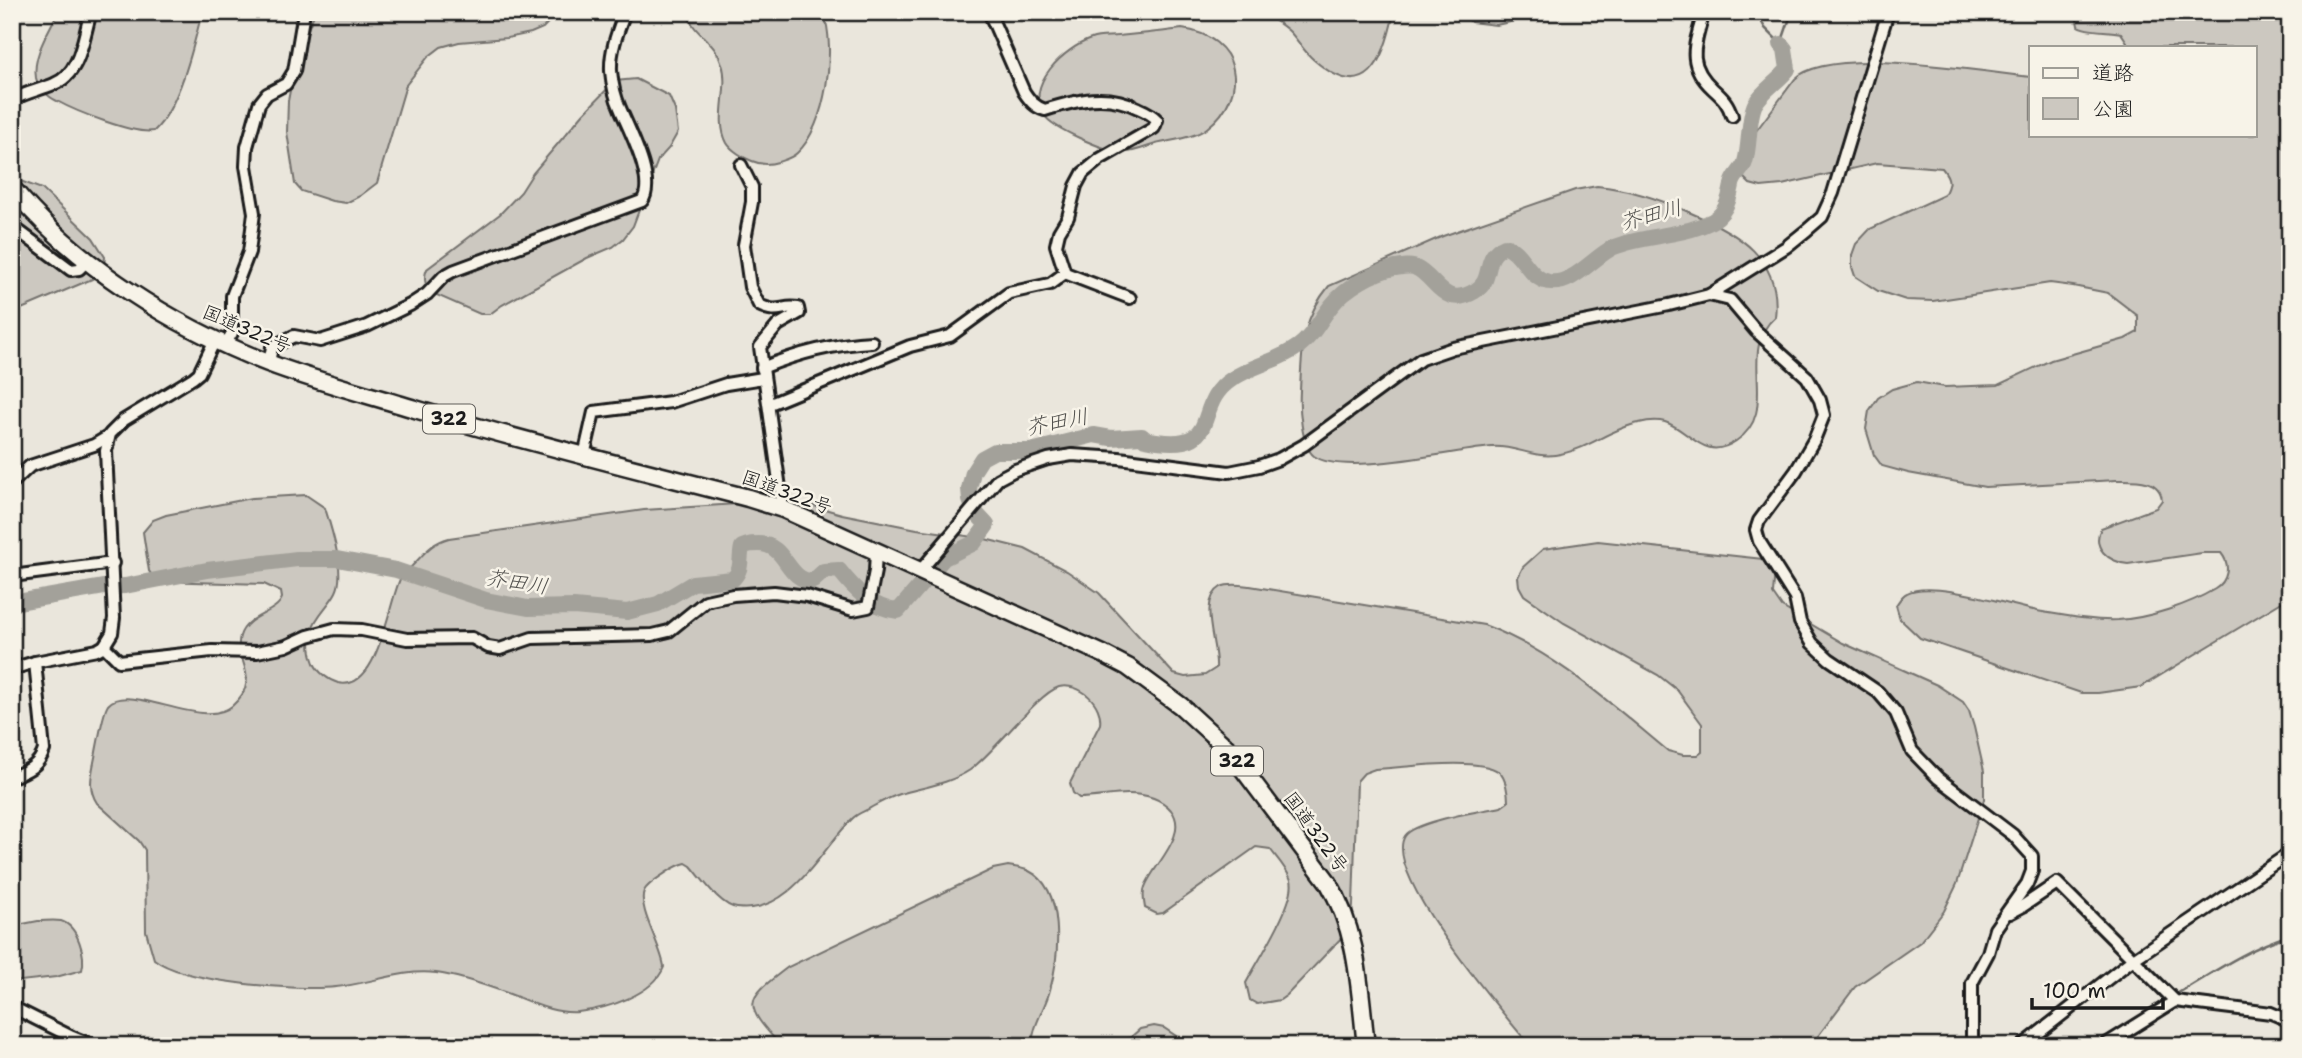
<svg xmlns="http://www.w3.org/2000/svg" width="2302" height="1058" viewBox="0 0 2302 1058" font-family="'Shantell Sans','Klee One',sans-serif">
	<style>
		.green { fill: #ccc8c0; stroke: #74726e; stroke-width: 2 }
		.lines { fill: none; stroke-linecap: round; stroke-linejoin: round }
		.stream { stroke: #6d6c68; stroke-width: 2.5 }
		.river { stroke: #a3a19a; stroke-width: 16 }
		.minor-casing { stroke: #1c1c1c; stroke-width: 16 }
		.highway-casing { stroke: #1c1c1c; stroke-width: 21 }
		.minor { stroke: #f7f3e8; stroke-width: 10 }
		.highway { stroke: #f7f3e8; stroke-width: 16 }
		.labels { text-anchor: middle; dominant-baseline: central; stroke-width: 5; stroke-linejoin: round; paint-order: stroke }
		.shield { fill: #f7f3e8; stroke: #5e5c59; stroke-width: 2 }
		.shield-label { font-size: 18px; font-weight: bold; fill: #1c1c1c }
		.street-label { font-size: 19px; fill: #1c1c1c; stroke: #f7f3e8 }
		.water-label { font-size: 21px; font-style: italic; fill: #52514e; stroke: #f7f3e8 }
	</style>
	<rect width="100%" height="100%" fill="#eae6dc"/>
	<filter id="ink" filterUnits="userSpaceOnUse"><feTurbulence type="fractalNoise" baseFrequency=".0143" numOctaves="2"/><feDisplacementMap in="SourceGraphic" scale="14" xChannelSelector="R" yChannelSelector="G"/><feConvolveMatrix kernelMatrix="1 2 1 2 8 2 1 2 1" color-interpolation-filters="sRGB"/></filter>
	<g filter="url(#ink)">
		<g class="green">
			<path d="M58,12H202C194,45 179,108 154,131C134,135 75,111 57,101C48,97 38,87 36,78C32,56 49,31 58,12Z"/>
			<path d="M315,12H558L543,28L531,33L507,38L459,42L441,47L428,57L406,85L377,183L360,196L346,203L332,201L301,191L295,184L287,132L288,101L296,59Z"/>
			<path d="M687,12H823C837,47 826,127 797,153C792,158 784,160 778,162C768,165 761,165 752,161C744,158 731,150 727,143C714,119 730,88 722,64C715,40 692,34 687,12Z"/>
			<path d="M1263,12H1394C1384,61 1367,106 1314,60C1304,52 1298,40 1289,31C1281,24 1271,18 1263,12Z"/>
			<path d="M1463,12H1559L1496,25L1471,22Z"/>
			<path d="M2082,12H2290V597L2141,687L2098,693H2081L1920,638L1900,619L1896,605C1899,601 1902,595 1907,593C1932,579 2014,607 2043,612C2067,616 2094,621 2118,620C2149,618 2188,605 2215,589C2228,581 2231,565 2221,553H2202L2128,564C2109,562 2091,548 2101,528L2156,508L2162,500C2160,478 2134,480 2117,480L1985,487L1908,473L1882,466L1874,455L1866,429L1869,411L1878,398L1892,389L1917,382L1945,387L1998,385L2051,360L2125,339L2138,332V316L2108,293L2073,286L2050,283L1933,301L1906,300L1878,291L1855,276L1852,267V255L1856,244L1870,229L1944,195C1950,184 1951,179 1942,168L1877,163L1782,185L1761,187L1750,184L1742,176L1744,147L1795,79C1828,45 1983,72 2031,77V135H2255V47H2126L2127,42L2121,33C2109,30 2087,32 2078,26L2077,20Z"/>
			<path d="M1182,29C1239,36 1252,93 1207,128C1195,138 1171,140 1156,144C1145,147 1131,154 1120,152C1104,150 1053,129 1044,115C1024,84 1065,48 1091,39C1099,36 1109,37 1118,36C1139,34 1160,32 1182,29Z"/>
			<path d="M636,79L669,96L675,110L678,132L669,148L658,160L633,226L623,239L613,247L587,258L502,305L490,314H480L432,293C425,287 423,278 427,269L500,214L521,192L533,173L583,114L615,81Z"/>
			<path d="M15,179L42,189L93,238L105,257L103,272L92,279L12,313V180Z"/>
			<path d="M1597,186C1630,189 1660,199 1691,213C1738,233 1782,258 1775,317C1735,352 1782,411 1736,441C1704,463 1690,430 1665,422C1657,420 1647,421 1639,423C1609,429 1586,451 1555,455C1534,458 1513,445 1492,447C1454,450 1343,477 1314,456C1301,446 1299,406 1300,391C1302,349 1301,320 1329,286L1443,236L1575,190Z"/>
			<path d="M306,495L325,508C331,527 346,573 336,592C329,606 315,616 311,632C309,643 310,653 314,663C318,672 328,680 338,683C379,693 388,602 401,577C404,572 408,569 412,566C425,553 431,543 449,538L644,510L785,501L814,506L842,514L917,529L981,538L1025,549L1067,571L1099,593L1174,674L1185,677L1205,675L1216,668C1218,645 1197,601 1221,587C1229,583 1241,585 1250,586L1484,625C1554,651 1611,704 1668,751L1683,755H1698L1702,752V724L1677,690L1658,675L1564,623L1524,595L1519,586L1518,577L1523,567L1543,549L1598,541L1763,559L1771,562L1775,568L1773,594L1782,607L1843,643L1937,685L1963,702L1969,711L1974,727L1984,771V799L1957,884L1944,911L1920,942L1855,987L1815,1040L1805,1046H1530C1505,1015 1381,873 1405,836C1415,821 1482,811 1501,807L1508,802C1508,793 1506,778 1499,772C1479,756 1401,768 1375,769L1364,773L1357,781L1353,905L1351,922L1346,933L1287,995L1280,1000L1257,1004L1250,1000L1246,983C1257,962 1297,901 1291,880C1287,869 1277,858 1270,849L1256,847L1163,913L1157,914L1145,908C1144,901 1142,894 1145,887C1153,865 1190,834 1171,810C1160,797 1144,794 1128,794C1112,794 1095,798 1079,798L1073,793L1070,783L1100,724C1103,704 1080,682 1059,687C1037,694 995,752 970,770C949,784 924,787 900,794C890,797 881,802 872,807C866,811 858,813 853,818C821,849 791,915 737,908C721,907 701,877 691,866L686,863C676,865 669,871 661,876C655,880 647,885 644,891C637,908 662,947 664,967C653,995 606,1009 578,1012C553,1014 531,1002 507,993C485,985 459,976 436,973C401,969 370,984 336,987C298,991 183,983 154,959L146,931L145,850L139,841L97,803C86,787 93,770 96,752C98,742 103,712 108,705C128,681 203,731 232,706C264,678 233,659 240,636C246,615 276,614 282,598L281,592L264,584L156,581L149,571L143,532L153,520L166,515L252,498Z"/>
			<path d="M1008,866C1014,867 1023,868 1029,871C1066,889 1059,957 1050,990C1045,1009 1032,1026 1032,1046H781C743,1004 743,1001 788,967L993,869Z"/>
			<path d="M38,921C45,921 54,920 61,921C78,926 86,956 82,970L56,977L12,982V926Z"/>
			<path d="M1154,1026L1164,1028L1191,1046H1121L1140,1029Z"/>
		</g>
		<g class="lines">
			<g class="stream">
				<path d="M1756,12L1765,28L1781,44L1792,12"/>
				<path d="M2175,995C2212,973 2248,948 2290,935"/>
			</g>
			<path class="river" d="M12,603L104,587L125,586L207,570L297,559H337L396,570L486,600L528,608L574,607L627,612L658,604L693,583L733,579C743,569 739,559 742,547C749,544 752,544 759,544C787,544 786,581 813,581L824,571L839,570C854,589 873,609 898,611L944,558L974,543L987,525L974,511L970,500L969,489L973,472L982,458L995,451H1031L1094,435L1111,438L1142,436L1145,439C1227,455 1189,407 1232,379C1253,365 1279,361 1299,346C1314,335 1321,318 1332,305C1346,287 1374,272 1395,268C1401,267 1411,265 1416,268C1436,277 1443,310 1475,291C1495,280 1481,256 1505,246C1522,250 1527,278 1549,282C1573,286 1594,256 1614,247C1644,235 1678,237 1708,223C1725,216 1729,201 1732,185C1733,176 1743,170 1745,162C1750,146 1748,118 1755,104C1763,90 1778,82 1788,69L1785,49L1781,44"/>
			<defs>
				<g id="minor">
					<path d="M989,12L1024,92C1030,101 1035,107 1045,110C1077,100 1107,92 1138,108C1145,111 1152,114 1157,120L1154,128L1100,159L1083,173L1076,186L1068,217L1059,232L1056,245L1065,273"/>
					<path d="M1704,12C1695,45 1685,63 1713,89C1723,98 1728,103 1732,116"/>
					<path d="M12,100C26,92 40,90 54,84C81,74 83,37 91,12"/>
					<path d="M741,165L752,187V202L744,245L750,287L759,305C779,315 781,305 798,308L799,313L778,325L760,347L783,509"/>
					<path d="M12,226L71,270L79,269L88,260"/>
					<path d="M1065,273L1130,298"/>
					<path d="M1709,295L1730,300L1756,331L1807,377L1820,400L1824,415L1814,440L1796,471L1759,521L1756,530L1759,541L1795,598L1800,622L1812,643L1829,659L1878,692L1896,713L1912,751L1938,778L2013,835L2032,856V871L2027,884L1995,929L1988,953L1972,983V1037L1976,1046"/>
					<path d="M225,345L232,333V296L249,252L254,213L246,166L247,147L259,104L267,94L286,84L294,71L304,12"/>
					<path d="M269,363L272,347L294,336L320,341L367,326L410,305L427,294L444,276L453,271L642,201C657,181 628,128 620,108C615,97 612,82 611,71C610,50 618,31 625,12"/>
					<path d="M762,368C798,353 833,344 872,342"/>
					<path d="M770,404L910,346L950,336L1009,293L1050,284L1065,273"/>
					<path d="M584,456L594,412L671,402L726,384L763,378"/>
					<path d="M12,483L30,466L94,445L109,436"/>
					<path d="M920,571L998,479L1015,470L1048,459L1072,455L1119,458L1229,472L1259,466L1279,459L1304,445L1421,359L1453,348L1669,305L1709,295L1786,247L1807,230L1822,217L1833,193L1888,12"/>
					<path d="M12,576L113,563"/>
					<path d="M104,646L119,661L212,651L257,652L286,646L308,636L334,629L362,630L407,639L472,638L488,647L500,649L532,638L652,635L669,631L706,601L733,595L774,592L807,596L853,610L868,607L875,571L876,551"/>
					<path d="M12,669L35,662L97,650L104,646L112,633L114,618L106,451L110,434L124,420L193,378L199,373L215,340"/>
					<path d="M12,777C27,771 39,766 44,750L35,662"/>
					<path d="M2010,913L2023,906L2057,883L2175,1001L2271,1013L2290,1021"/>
					<path d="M12,1007L72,1037L94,1046"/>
					<path d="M2022,1046L2132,960L2290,853"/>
					<path d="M2103,1046L2175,1001"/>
				</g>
				<path id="highway" d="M12,188C78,267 173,326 268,363C315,381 366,394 415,409C525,442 636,469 748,498L783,509L1103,654L1128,667L1181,706L1228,749L1328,882C1359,934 1359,987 1366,1046"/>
			</defs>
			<use href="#minor" class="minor-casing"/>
			<use href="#highway" class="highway-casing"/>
			<use href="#minor" class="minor"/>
			<use href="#highway" class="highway"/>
		</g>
	</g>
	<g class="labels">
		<g class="shield">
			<rect x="423" y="404.5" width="52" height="29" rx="5"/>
			<rect x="1211" y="746.5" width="52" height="29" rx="5"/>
		</g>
		<g class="shield-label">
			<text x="449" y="419">322</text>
			<text x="1237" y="761">322</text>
		</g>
		<g class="street-label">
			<text transform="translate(247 329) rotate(23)">国道322号</text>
			<text transform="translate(787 492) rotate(20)">国道322号</text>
			<text transform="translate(1316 832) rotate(54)">国道322号</text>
		</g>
		<g class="water-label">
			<text transform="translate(1651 215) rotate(-15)">芥田川</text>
			<text transform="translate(1057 422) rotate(-11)">芥田川</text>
			<text transform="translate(517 582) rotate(9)">芥田川</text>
		</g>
	</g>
	<rect width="2302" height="1058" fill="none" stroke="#f7f3e8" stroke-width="42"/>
	<rect x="21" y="21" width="2260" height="1016" fill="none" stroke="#1c1c1c" stroke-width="2.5" filter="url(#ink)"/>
	<rect x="2029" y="46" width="228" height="91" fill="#f7f3e8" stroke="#9f9d96" stroke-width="2"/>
	<rect x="2043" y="68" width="35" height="10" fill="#f7f3e8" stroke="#9f9d96" stroke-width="2"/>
	<text x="2092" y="80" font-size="21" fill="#1c1c1c">道路</text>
	<rect x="2043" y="98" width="35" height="21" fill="#ccc8c0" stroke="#9f9d96" stroke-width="2"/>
	<text x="2092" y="116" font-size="21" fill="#1c1c1c">公園</text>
	<path d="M2032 998v10h131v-10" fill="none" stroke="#1c1c1c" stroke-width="3.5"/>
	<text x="2043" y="998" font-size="21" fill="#1c1c1c" stroke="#f7f3e8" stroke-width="5" paint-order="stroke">100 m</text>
</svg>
